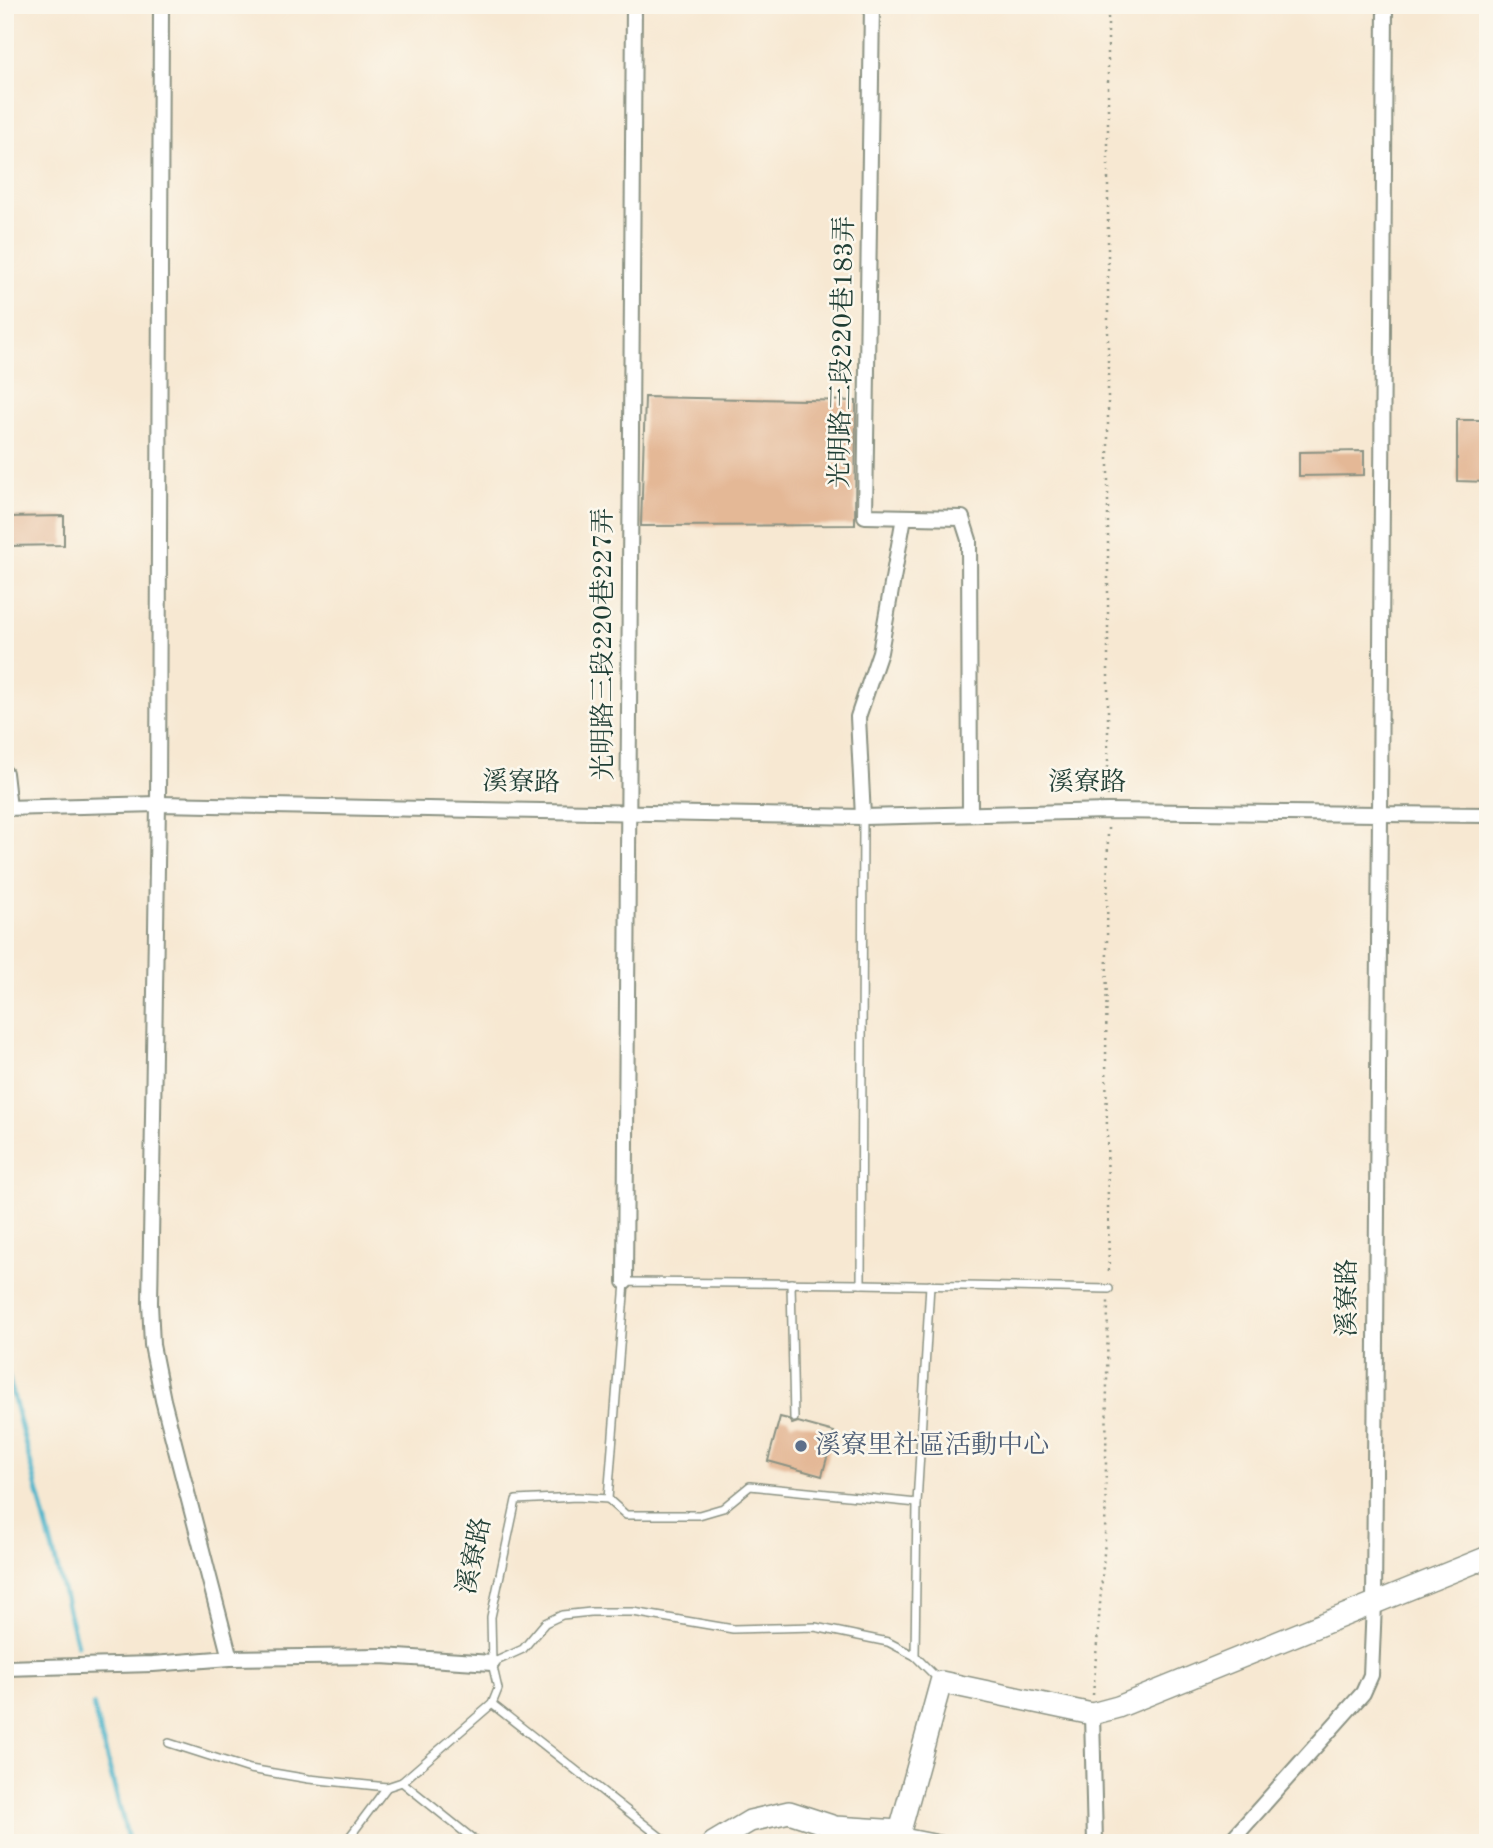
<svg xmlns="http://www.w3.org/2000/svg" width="1493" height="1848" viewBox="0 0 1493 1848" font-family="'Old Standard TT','Noto Serif TC',serif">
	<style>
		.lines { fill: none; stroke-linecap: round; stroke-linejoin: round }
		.stream { stroke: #4db5cb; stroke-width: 5 }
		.building { fill: #e4b896 }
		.lane-casing { stroke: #8b9283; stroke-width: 10 }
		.street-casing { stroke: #8b9283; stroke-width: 18 }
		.secondary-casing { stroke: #8b9283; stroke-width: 24 }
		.path { stroke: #8b9283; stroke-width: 2.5; stroke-dasharray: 2 5; stroke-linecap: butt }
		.lane { stroke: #fff; stroke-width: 7 }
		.street { stroke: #fff; stroke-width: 14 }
		.secondary { stroke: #fff; stroke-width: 21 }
		.service-dot { fill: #5c6f8a; stroke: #fbf7ec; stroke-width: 2.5 }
		.labels { text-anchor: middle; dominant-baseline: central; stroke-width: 5; stroke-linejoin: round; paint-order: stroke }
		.street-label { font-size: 26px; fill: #1f3d34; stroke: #fbf7ec }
		.service-label { font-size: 26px; fill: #4e5e75; stroke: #fbf7ec; text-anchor: start }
	</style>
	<rect width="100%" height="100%" fill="#fbf7ec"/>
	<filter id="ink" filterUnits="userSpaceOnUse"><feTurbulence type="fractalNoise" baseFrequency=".0143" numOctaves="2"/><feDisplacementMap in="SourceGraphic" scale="14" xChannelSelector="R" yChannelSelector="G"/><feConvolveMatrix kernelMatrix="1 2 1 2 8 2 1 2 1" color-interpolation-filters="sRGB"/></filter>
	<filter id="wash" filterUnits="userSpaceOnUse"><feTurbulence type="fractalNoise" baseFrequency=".00686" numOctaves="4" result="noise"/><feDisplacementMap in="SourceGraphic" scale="28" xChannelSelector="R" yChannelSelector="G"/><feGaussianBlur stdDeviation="1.57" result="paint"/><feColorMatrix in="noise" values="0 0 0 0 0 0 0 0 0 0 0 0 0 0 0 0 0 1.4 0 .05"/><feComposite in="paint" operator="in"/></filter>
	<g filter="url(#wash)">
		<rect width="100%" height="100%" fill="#f7e8d2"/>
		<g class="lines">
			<g class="stream">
				<path d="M5,1364L77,1645"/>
				<path d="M93,1705L129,1843"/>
			</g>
		</g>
		<g id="blocks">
			<g class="building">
				<path d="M645,397L856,401L855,525L641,526Z"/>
				<path d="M1457,420H1488V482L1457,481Z"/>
				<path d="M1364,451V475L1299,476V452Z"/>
				<path d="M64,516V545L5,546V517Z"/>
				<path d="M780,1417L788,1419L792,1424L798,1422L834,1432L822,1476L768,1461Z"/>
			</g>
		</g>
	</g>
	<g filter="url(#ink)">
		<use href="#blocks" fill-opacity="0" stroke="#8b9283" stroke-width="2"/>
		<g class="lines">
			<defs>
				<g id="lane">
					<path d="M791,1283L794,1418"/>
					<path d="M861,1284L863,817"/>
					<path d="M608,1499L625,1282L861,1284L1109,1289"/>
					<path d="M915,1656L917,1503L930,1285"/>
					<path d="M492,1663L523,1649L545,1623L562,1615L591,1612H633L733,1629L815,1627L888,1642L915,1656L938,1679"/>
					<path d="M492,1704L668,1843"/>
					<path d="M169,1743L250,1769L309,1779L387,1787L402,1782L492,1704L498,1689L492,1663L491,1617L516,1500L577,1497L608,1499L626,1515H699L723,1508L750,1486L917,1503"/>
					<path d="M402,1782L478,1843"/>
					<path d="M903,1832L958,1843"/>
					<path d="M345,1843L387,1787"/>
				</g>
				<g id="street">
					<path d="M161,5L158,804L150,1303L152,1345L163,1400L230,1658"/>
					<path d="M872,5L865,516L962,518L969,540L970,813"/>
					<path d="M1385,5L1380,814L1488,815"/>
					<path d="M5,773L9,808"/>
					<path d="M5,808L158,804L863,817L1108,811L1380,814L1374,1604L1371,1675L1363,1693L1229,1843"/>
					<path d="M863,817L858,717L880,652L904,517"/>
					<path d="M625,1282L634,5"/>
					<path d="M5,1668L153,1664L230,1658L382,1656L492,1663"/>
					<path d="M1092,1714L1095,1843"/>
				</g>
				<path id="secondary" d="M713,1843L750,1821L789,1812L835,1827L900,1831L941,1682L1092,1714L1118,1707L1488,1557"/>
			</defs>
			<use href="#lane" class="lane-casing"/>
			<use href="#street" class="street-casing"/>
			<use href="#secondary" class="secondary-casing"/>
			<g class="path">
				<path d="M1108,796V5"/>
				<path d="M1108,828L1106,1059L1109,1276"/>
				<path d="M1093,1695L1105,1540L1108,1300"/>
			</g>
			<use href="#lane" class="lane"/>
			<use href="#street" class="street"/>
			<use href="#secondary" class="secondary"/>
		</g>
	</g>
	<circle class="service-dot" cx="801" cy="1446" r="7"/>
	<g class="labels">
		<g class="street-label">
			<text transform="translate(843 352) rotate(-89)">光明路三段220巷183弄</text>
			<text transform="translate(604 644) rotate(-90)">光明路三段220巷227弄</text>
			<text transform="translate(521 783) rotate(1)">溪寮路</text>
			<text x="1087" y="783">溪寮路</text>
			<text transform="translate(1348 1298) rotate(-90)">溪寮路</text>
			<text transform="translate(475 1556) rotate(-78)">溪寮路</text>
		</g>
		<g class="service-label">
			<text x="815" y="1446">溪寮里社區活動中心</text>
		</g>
	</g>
	<rect width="1493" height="1848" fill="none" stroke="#fbf7ec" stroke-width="28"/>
</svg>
